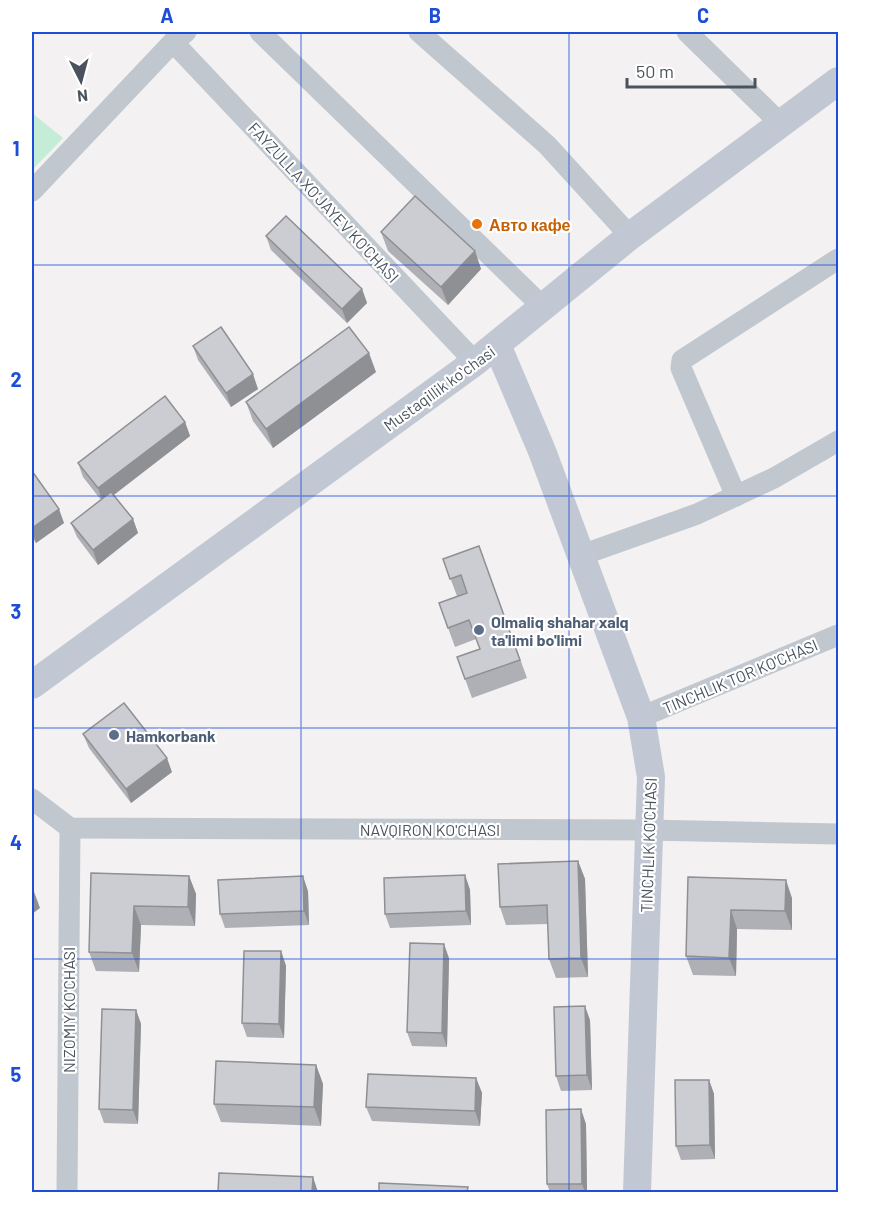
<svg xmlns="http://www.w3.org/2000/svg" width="870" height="1224" viewBox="0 0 870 1224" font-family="Barlow,sans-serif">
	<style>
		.green { fill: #c4ecd7 }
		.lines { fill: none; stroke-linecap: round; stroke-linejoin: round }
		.street { stroke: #c0c7ce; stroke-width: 21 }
		.secondary { stroke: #c1c8d3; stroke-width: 28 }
		.wall { fill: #afb0b5 }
		.shaded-wall { fill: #8e9094 }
		.building { fill: #cbcdd3; stroke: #8e9094; stroke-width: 1.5 }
		.grid { fill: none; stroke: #1d4ed8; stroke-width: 1.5; stroke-opacity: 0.55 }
		.food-dot { fill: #e8710a; stroke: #fff; stroke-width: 2 }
		.service-dot { fill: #5c6f8a; stroke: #fff; stroke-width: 2 }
		.labels { text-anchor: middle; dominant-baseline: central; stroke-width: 4.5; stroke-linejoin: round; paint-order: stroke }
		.street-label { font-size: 16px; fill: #4a535d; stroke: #fff }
		.food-label { font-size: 16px; font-weight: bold; fill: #c56008; stroke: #fff; text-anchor: start }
		.service-label { font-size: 16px; font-weight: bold; fill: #4e5e75; stroke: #fff; text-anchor: start }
		.neatline { fill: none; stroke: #1d4ed8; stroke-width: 2 }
		.grid-label { font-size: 20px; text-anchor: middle; font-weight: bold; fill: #1d4ed8 }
	</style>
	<rect width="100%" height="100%" fill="#f3f1f1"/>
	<path class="green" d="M32,113L63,138L32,170Z"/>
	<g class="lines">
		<g class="street">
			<path d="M260,32L543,307"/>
			<path d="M419,32L547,145L630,236"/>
			<path d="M687,32L782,125"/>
			<path d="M173,42L475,362"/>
			<path d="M32,191L173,42L186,32"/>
			<path d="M736,496L681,368L682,360L838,259"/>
			<path d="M579,556L697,514L774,478L838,441"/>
			<path d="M641,717L838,635"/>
			<path d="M32,799L70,828L648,830L838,834"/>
			<path d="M67,1192L70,828"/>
		</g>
		<g class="secondary">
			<path d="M497,345L542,451L641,717L651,777L637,1192"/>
			<path d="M32,685L475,362L630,236L838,81"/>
		</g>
	</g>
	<g class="wall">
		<path d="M381,232L475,251L481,269L448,305L388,251Z"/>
		<path d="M266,236L362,289L367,303L347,323L271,250Z"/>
		<path d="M193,346L258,389L231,407L198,360Z"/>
		<path d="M376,372L273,448L253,421L246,402Z"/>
		<path d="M185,422L190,436L114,495L133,519L138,533L98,565L77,537L71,523L101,500L83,477L78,463Z"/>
		<path d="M32,471L64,523L36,543L32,537Z"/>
		<path d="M479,546L527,678L472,698L457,657L480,649L476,639L455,647L439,603L457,596L443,559Z"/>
		<path d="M83,734L172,772L131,803L89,748Z"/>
		<path d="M578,861L585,879L588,977L556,978L549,959L548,924L506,925L500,907Z"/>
		<path d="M91,873L189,876L196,894L195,926L141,925L139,972L96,971L89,952Z"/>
		<path d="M465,875L470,890L471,925L390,928L385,914Z"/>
		<path d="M688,877L792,898V930L737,929L736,976L693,975L686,956Z"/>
		<path d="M308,891L309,925L225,928L220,914Z"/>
		<path d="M281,951L286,966L284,1038L247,1037L242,1023Z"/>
		<path d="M449,958L447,1047L412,1046L407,1032Z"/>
		<path d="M136,1010L141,1024L138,1124L104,1123L99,1109Z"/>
		<path d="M590,1020L592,1090L561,1091L556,1076Z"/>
		<path d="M316,1065L323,1084L321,1126L221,1122L214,1104Z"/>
		<path d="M476,1078L482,1093L480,1126L372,1121L366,1107Z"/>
		<path d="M709,1080L714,1094L715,1159L681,1160L676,1146Z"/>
		<path d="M586,1124L587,1192H550L547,1184Z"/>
	</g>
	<g class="shaded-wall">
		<path d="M475,251L481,269L448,305L441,287Z"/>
		<path d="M362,289L367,303L347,323L342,309Z"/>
		<path d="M369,353L376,372L273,448L266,429Z"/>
		<path d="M253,374L258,389L231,407L226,393Z"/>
		<path d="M185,422L190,436L103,503L98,488Z"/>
		<path d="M59,509L64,523L36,543L32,531V528Z"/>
		<path d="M133,519L138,533L98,565L93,550Z"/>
		<path d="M167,758L172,772L131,803L126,789Z"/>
		<path d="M578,861L585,879L588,977L581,958Z"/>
		<path d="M465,875L470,890L471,925L466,911Z"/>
		<path d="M189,876L196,894L195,926L188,907Z"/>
		<path d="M303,876L308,891L309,925L304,911Z"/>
		<path d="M786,880L792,898V930L785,911Z"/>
		<path d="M33,889L40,908L32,914V891Z"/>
		<path d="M134,906L141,925L139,972L132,953Z"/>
		<path d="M731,910L737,929L736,976L729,958Z"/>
		<path d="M444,944L449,958L447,1047L442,1033Z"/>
		<path d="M281,951L286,966L284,1038L279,1024Z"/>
		<path d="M585,1006L590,1020L592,1090L587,1075Z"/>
		<path d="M136,1010L141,1024L138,1124L133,1110Z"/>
		<path d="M316,1065L323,1084L321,1126L314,1107Z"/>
		<path d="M476,1078L482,1093L480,1126L475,1111Z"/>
		<path d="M709,1080L714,1094L715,1159L710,1145Z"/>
		<path d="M581,1109L586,1124L587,1192H585L582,1184Z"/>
		<path d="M313,1177L318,1192H312Z"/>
	</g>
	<g class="building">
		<path d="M415,196L475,251L441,287L381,232Z"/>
		<path d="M286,216L362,289L342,309L266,236Z"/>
		<path d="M221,327L253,374L226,393L193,346Z"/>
		<path d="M349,327L369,353L266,429L246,402Z"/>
		<path d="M165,396L185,422L98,488L78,463Z"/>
		<path d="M32,471L59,509L32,528Z"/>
		<path d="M111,492L133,519L93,550L71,523Z"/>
		<path d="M479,546L520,660L465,679L457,657L480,649L469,620L448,628L439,603L467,593L461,575L450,579L443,559Z"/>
		<path d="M124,703L167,758L126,789L83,734Z"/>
		<path d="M578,861L581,958L549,959L547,905L500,907L498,864Z"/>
		<path d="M91,873L189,876L188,907L134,906L132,953L89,952Z"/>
		<path d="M465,875L466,911L385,914L384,878Z"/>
		<path d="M303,876L304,911L220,914L218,880Z"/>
		<path d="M688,877L786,880L785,911L731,910L729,958L686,956Z"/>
		<path d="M410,943L444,944L442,1033L407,1032Z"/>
		<path d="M244,951H281L279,1024L242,1023Z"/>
		<path d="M585,1006L587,1075L556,1076L554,1007Z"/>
		<path d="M102,1009L136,1010L133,1110L99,1109Z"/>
		<path d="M216,1061L316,1065L314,1107L214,1104Z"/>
		<path d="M368,1074L476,1078L475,1111L366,1107Z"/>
		<path d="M675,1080H709L710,1145L676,1146Z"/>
		<path d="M581,1109L582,1184H547L546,1110Z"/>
		<path d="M219,1173L313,1177L312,1192H218Z"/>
		<path d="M379,1183L468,1187L467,1192H379Z"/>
		<rect x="674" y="1191" width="36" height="1"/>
	</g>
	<path class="grid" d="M301,32V1192M569,32V1192M32,265H838M32,496H838M32,728H838M32,959H838"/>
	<circle class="food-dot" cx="477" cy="224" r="6"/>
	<g class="service-dot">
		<circle cx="479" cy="630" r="6"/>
		<circle cx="114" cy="735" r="6"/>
	</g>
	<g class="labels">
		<g class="street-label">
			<text transform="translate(324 202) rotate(47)">FAYZULLA XO‘JAYEV KO'CHASI</text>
			<text transform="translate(439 388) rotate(-36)">Mustaqillik koʻchasi</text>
			<text transform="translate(740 676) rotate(-23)">TINCHLIK TOR KO'CHASI</text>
			<text x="430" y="829">NAVQIRON KO'CHASI</text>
			<text transform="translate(648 845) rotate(-88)">TINCHLIK KO'CHASI</text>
			<text transform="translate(68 1010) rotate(-90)">NIZOMIY KO'CHASI</text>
		</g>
		<g class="food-label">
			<text x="489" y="224">Авто кафе</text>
		</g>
		<g class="service-label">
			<text x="491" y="621">Olmaliq shahar xalq<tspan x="491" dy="18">ta'limi bo'limi</tspan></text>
			<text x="126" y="735">Hamkorbank</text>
		</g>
	</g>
	<rect width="870" height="1224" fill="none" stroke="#ffffff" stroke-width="66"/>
	<g transform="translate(81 81) rotate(174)" stroke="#ffffff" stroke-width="4.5" paint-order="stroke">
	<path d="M0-4.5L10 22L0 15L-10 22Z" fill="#4a535d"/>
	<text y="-9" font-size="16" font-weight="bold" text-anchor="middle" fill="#4a535d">N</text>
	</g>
	<path d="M627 78v9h128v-9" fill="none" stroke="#4a535d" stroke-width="3"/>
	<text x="636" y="78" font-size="18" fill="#4a535d" stroke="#ffffff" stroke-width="4.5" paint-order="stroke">50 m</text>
	<rect x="33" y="33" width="804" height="1158" class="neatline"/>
	<g class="grid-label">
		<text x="167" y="23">A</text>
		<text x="435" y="23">B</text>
		<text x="703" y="23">C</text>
		<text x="16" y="156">1</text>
		<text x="16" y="387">2</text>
		<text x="16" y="619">3</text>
		<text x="16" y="850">4</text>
		<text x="16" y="1082">5</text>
	</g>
</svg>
